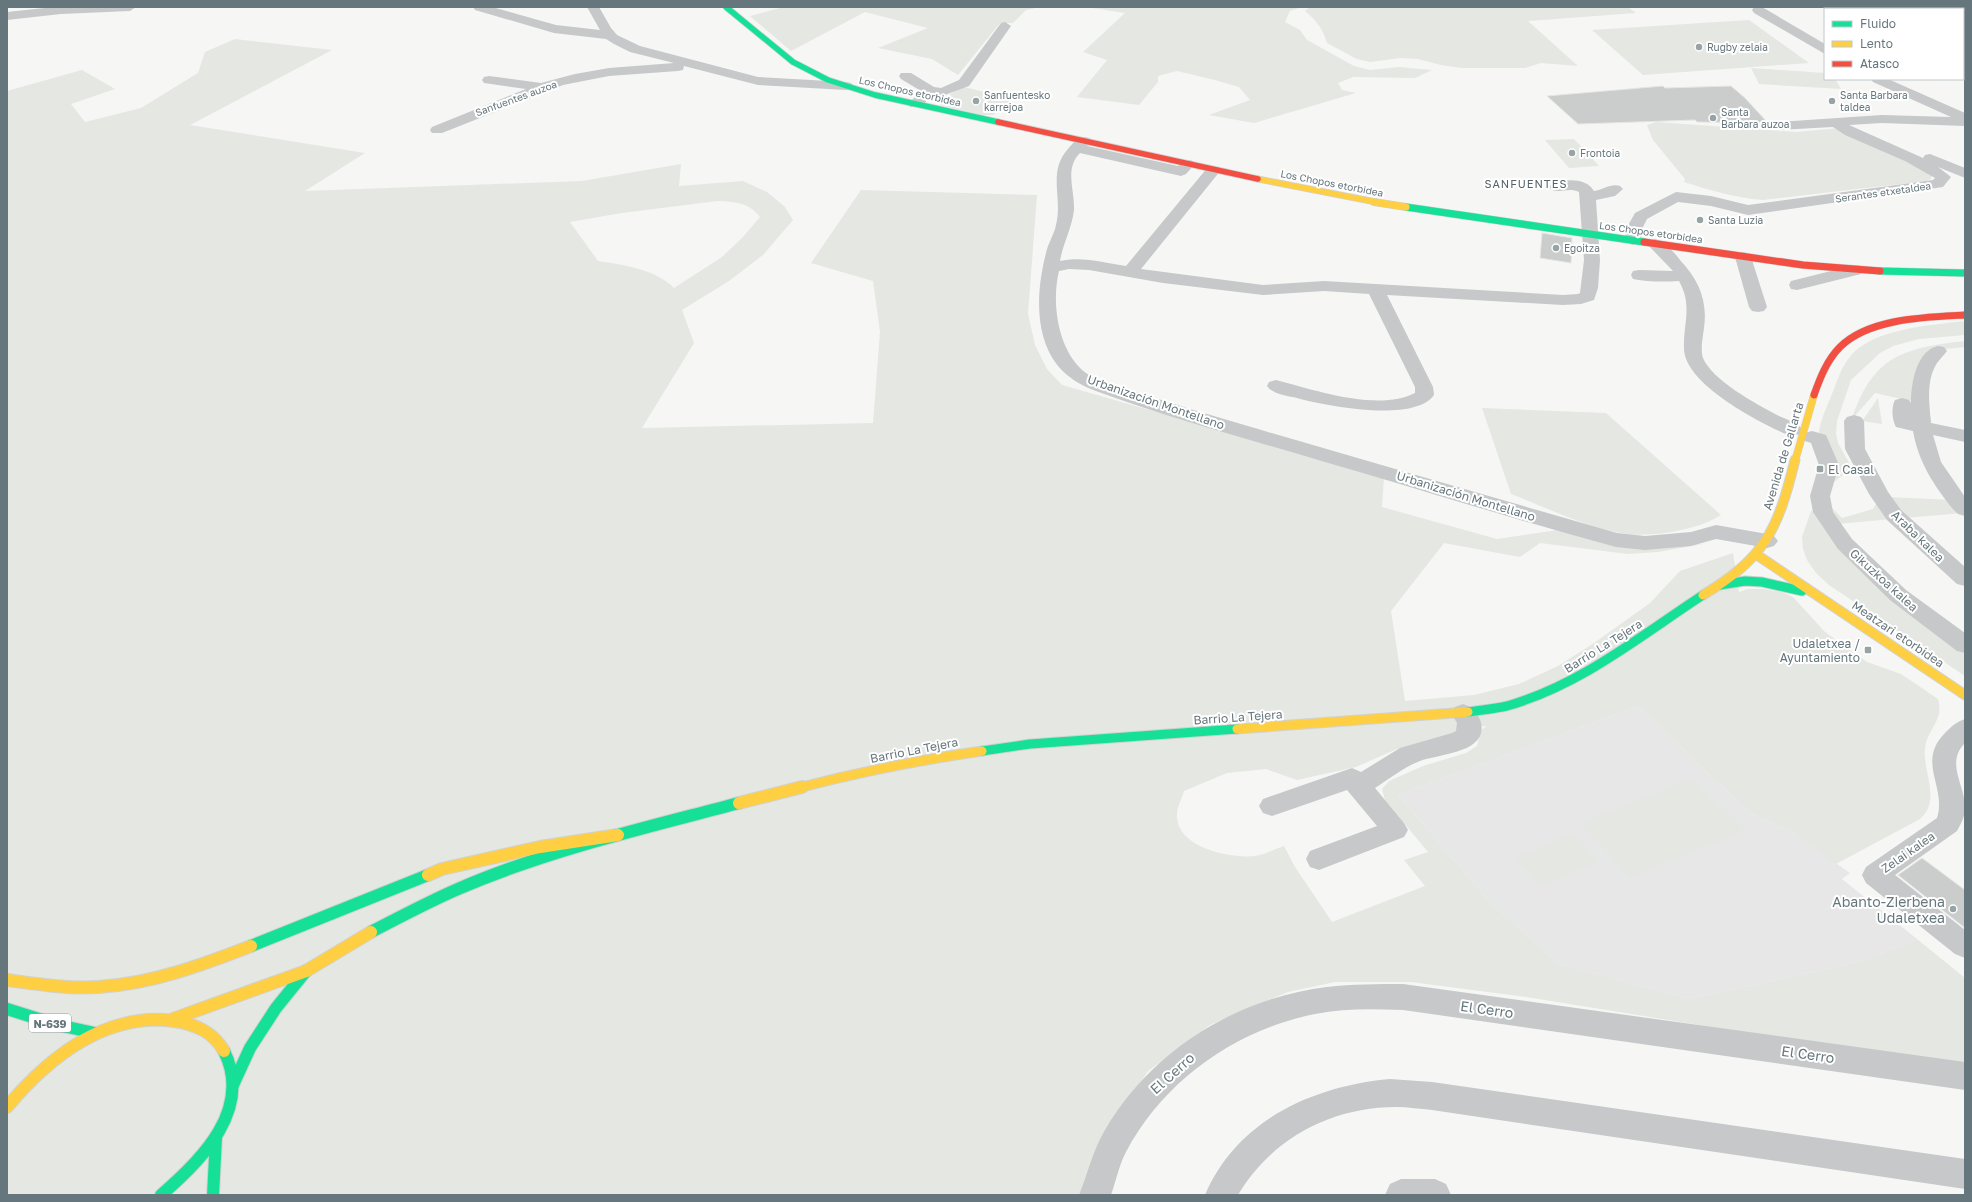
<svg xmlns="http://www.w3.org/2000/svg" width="1972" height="1202" viewBox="0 0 1972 1202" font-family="'Golos Text',sans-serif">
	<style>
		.built { fill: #e6e7e6 }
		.green { fill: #e5e7e3; fill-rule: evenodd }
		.building { fill: #cbcdcd; stroke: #e6e6e4 }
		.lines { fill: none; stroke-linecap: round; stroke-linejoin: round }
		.fast-far3-casing { stroke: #d0d2d2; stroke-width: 7 }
		.fast-far2-casing { stroke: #d0d2d2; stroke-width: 8 }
		.fast-far1-casing { stroke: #d0d2d2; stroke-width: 11 }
		.fast-casing { stroke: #d0d2d2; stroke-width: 14 }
		.slow-far3-casing { stroke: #d0d2d2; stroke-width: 7 }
		.slow-far2-casing { stroke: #d0d2d2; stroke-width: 8 }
		.slow-far1-casing { stroke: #d0d2d2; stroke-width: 11 }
		.slow-casing { stroke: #d0d2d2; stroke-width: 14 }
		.jam-far1-casing { stroke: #d0d2d2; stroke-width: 7 }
		.jam-casing { stroke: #d0d2d2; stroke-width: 8 }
		.street { fill: #c6c8c9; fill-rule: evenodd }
		.fast-far3 { stroke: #16e098; stroke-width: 5.5 }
		.fast-far2 { stroke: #16e098; stroke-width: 7 }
		.fast-far1 { stroke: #16e098; stroke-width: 9 }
		.fast { stroke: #16e098; stroke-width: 12 }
		.slow-far3 { stroke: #ffcf43; stroke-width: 5.5 }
		.slow-far2 { stroke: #ffcf43; stroke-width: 7 }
		.slow-far1 { stroke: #ffcf43; stroke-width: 9 }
		.slow { stroke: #ffcf43; stroke-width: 12 }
		.jam-far1 { stroke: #f24e42; stroke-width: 5.5 }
		.jam { stroke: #f24e42; stroke-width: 7 }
		.poi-dot { fill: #98a3a6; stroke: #fff; stroke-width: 1.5 }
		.labels { text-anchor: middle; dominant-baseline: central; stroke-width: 4; stroke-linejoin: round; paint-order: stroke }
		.far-poi-label { font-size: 10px; fill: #65767c; stroke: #fff; text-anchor: start }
		.far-street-label { font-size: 10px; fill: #65767c; stroke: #fff }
		.far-neighbourhood-label { font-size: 11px; letter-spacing: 1px; fill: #566368; stroke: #fff }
		.shield { fill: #fff; stroke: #939fa3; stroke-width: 1 }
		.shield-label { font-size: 11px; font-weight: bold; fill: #65767c }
		.street-label { font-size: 12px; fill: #65767c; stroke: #fff }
		.poi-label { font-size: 12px; fill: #65767c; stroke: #fff; text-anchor: start }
		.near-poi-label { font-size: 14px; fill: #65767c; stroke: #fff; text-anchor: end }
		.near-street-label { font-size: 14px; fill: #65767c; stroke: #fff }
	</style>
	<rect width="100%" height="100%" fill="#f6f6f5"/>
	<path class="built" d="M1638,706L1750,813L1790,831L1850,873L1842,879L1917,939L1863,961L1689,999L1559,964L1491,903L1398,795Z"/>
	<g class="green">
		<path d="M784,7H1040L1026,10L1013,23H1000L958,75L932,59L878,48L928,28L865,12L791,51L750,16Z"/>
		<path d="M1086,7H1302L1290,11L1285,22L1300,30L1307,40L1354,66L1370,70L1399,67L1432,70L1415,78L1353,77L1338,83L1342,90L1356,93L1254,123L1209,115L1250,100L1239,87L1215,80L1177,71L1158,76V82L1139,105L1077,97L1107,60L1083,52L1125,13Z"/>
		<path d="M1310,7H1628L1636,13L1528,21L1578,66L1541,63L1525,68H1461L1441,65L1418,59L1400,58L1370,62L1357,59L1327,43C1323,29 1316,20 1305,11Z"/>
		<path d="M1749,20L1809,63L1643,75L1592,30Z"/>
		<path d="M235,39L332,50L190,125L365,153L305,191L582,181L681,164L679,186L743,181L767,192L785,207L793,220L763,255L729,281L682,310L694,343L642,428L873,423L880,332L873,281L811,263L861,190L1037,195L1028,314L1035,345L1047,369L1062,385L1384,477L1382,507L1497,539L1558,530L1693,545L1709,543L1658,552L1628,554L1540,543L1520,557L1444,543L1391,611L1405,701L1474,695L1519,684L1558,666L1594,643L1650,603L1680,571L1733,553L1739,592L1748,589H1764L1782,592L1793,597L1825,632L1867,662L1901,674L1938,699C1939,703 1940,709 1939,714C1936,726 1926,735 1925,748C1922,771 1942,800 1920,819L1836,864L1790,831L1750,813L1638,706L1398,795L1491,903L1559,964L1689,999L1863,961L1917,939L1965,978V1065L1836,1047L1526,997L1411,982H1335L1288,992L1210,1025L1148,1071L1115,1120L1082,1195H7V91L82,70L115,89L71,104L85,122L141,108L198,73L205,52ZM717,201C735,202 748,202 760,217L743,237L722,257L674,288C655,269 624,265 598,261L570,222L622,213ZM1487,726L1481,730L1477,746L1466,753L1423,766L1389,781L1382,789L1385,800L1428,852L1404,860L1425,886L1332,922L1295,867L1284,846C1275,849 1264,855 1255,856C1229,859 1175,847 1177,814C1177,807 1182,798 1184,791L1227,773L1266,769L1297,780L1356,767L1397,749L1451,739L1457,735L1458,727Z"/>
		<path d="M1751,68L1825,73V79H1835L1841,89L1759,84Z"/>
		<path d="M963,87L968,88L1014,99L993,115H981L941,105L939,102L941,99Z"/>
		<path d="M1845,90L1887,95L1888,101L1846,95Z"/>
		<path d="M1656,122L1797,132L1839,128L1922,166L1932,175L1931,179L1926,181L1763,200C1736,198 1710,190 1684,182L1685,179L1653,140L1647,125Z"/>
		<path d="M1574,139L1599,166L1569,168L1545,140Z"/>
		<path d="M1965,321V335L1919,339L1893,346L1880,353L1851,380L1837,421L1836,434L1838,443L1852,468L1830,485C1827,471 1819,447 1819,434C1819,423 1828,404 1832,394C1837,382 1841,368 1849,358C1870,329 1931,325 1965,321Z"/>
		<path d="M1965,341V347L1936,350L1918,400L1911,401L1875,393L1852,419C1873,356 1903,348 1965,341Z"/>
		<path d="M1878,398L1882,424L1862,421Z"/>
		<path d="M1482,408L1606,413L1721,515C1698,530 1654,537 1627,534C1592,530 1545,507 1511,494Z"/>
		<path d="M1888,497L1952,500L1963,513L1904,518Z"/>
		<path d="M1878,501L1892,519L1826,525L1965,653V676L1829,585L1816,573L1807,560L1803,549L1802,537L1811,511L1832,508L1842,518L1873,509Z"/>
		<path d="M1692,779L1745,830L1631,877L1581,823Z"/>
		<path d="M1574,834L1599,862L1539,886L1514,857Z"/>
	</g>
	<g class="building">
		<path d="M1663,86L1665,88L1731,86L1745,98L1768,123L1697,122L1695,120L1578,124L1547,96Z"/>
		<path d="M1542,233L1572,238L1571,263L1540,258Z"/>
		<path d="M1922,858L1965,890V928L1898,875Z"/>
	</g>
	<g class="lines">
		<defs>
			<path id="fast-far3" d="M726,7L793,62L828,80L875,95L998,122"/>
			<g id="fast-far2">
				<path d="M1406,207L1644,242"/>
				<path d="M1880,271L1965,273"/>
			</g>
			<g id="fast-far1">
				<path d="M1720,585L1745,581L1762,582L1802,591"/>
				<path d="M1468,712C1481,710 1494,709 1507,706C1581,685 1640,636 1703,595"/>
				<path d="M982,751L1030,744L1237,729"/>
			</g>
			<g id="fast">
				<path d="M371,932C400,917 428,902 458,889C548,850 645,828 739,803"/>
				<path d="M251,946L428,875"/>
				<path d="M7,1009L58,1025L95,1033"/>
				<path d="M233,1085L250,1048L276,1008L306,971"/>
				<path d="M161,1195C202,1160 253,1109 224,1051"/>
				<path d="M213,1195L216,1138"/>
			</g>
			<path id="slow-far3" d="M1258,179L1381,203"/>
			<g id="slow-far2">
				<path d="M1374,202L1406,207"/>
				<path d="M1795,461L1814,395"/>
			</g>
			<g id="slow-far1">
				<path d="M1757,555L1965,695"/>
				<path d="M1703,595C1766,557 1778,529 1795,460"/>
				<path d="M1237,729L1468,712"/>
				<path d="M798,788C859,772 920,760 982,751"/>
			</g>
			<g id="slow">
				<path d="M739,803L802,787"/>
				<path d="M428,875L442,869L540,847L618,835"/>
				<path d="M7,980C37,984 68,989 98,987C151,984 202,965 251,946"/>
				<path d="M173,1019L306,971L371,932"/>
				<path d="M7,1107C49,1057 105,1012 174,1021C196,1024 213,1032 224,1051"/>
			</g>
			<path id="jam-far1" d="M998,122L1258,179"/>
			<g id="jam">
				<path d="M1644,242L1803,265L1880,271"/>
				<path d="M1814,395C1820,378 1827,360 1840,347C1869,318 1927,317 1965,315"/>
			</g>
		</defs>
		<use href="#fast-far3" class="fast-far3-casing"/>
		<use href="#fast-far2" class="fast-far2-casing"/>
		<use href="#fast-far1" class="fast-far1-casing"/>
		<use href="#fast" class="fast-casing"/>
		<use href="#slow-far3" class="slow-far3-casing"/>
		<use href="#slow-far2" class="slow-far2-casing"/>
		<use href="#slow-far1" class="slow-far1-casing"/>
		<use href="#slow" class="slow-casing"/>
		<use href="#jam-far1" class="jam-far1-casing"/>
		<use href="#jam" class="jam-casing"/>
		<g class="street">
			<path d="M54,7H136L130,11L61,14L7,20V12Z"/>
			<path d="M473,7H492L556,25L600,30L587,7H599L611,28L617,35L640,46L758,77L846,82L851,83L853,86L851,89L846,90L758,85L684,66L683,70L678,71L609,76L563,85L442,133H432L430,130L432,127L526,89L484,83L482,80L484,77L489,76L541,83L575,74L609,68L674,63L630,52L614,44L606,39L554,33L475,10Z"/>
			<path d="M1754,7H1762L1825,44V54L1754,13L1752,10Z"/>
			<path d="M1005,22L1011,26L969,86L942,96L933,95L920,107H910L908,104L921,91L901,79L899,76L901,73H911L934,87L941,88L959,80L1001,23Z"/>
			<path d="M1963,72H1965V80L1959,79H1963Z"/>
			<path d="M1871,79H1888L1965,113V126L1882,123L1849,125L1923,158L1925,155L1930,154L1965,168V178L1938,167L1951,177L1943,187L1748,215L1711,206L1678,202L1647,219L1642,229L1641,240L1639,243L1633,245L1627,243L1625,240L1626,229L1635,213L1676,192L1711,196L1748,205L1933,180L1935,178L1905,161L1845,135L1833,127L1778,130L1773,129L1771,126L1773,123L1778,122L1882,115L1951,117L1873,82Z"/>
			<path d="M1084,137L1089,138L1091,141L1087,146L1178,166C1183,161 1186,159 1193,161L1195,164L1186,174L1181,176L1080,153C1064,169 1075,190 1074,210C1072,228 1063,243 1060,261C1082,256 1105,263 1126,266L1208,167H1218L1221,170L1141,269L1263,285L1324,281L1563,295L1578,294L1580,293L1584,260L1579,192C1569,187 1562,193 1552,190L1549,187L1552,184C1564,179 1586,177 1594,191C1603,190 1611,183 1620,186L1623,189L1615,196L1596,200L1600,260L1598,288L1594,300L1581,304L1563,305L1387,295L1433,387L1434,395C1415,423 1326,406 1297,398C1288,396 1272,394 1267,386L1269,382L1276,380C1315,390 1378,412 1415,393V387L1369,294L1324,291L1263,295L1163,283L1089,270L1069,269L1059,271C1051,303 1058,352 1086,373C1100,383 1120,387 1136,392C1171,403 1206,414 1241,424C1366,461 1492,497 1617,533L1645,536L1691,532L1716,525L1767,534L1774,536L1778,541L1774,546L1767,548L1716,539L1691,546L1645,550L1616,547C1519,521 1422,490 1325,462C1249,439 1171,419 1096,391C1082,386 1068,378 1058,366C1033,335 1037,288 1046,253C1048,243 1054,235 1056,225C1063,198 1047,172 1068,149C1072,144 1077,138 1084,137Z"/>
			<path d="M1655,239C1665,242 1674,252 1680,260C1698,279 1708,300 1704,328C1703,337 1700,349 1703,358C1712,380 1756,404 1777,415C1785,419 1797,422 1803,430L1800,434L1793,436L1786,434C1758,422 1685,384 1684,349C1683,323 1693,306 1679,281C1664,282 1648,282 1633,279L1631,275L1633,271L1639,270L1673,271L1647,244L1649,241Z"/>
			<path d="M1743,252L1749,254L1751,257L1767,307L1764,311L1758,312L1752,311L1749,307L1735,257L1737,254Z"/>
			<path d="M1855,265L1861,266L1863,270L1861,274L1797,290L1791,289L1789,285L1791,281Z"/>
			<path d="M1938,346L1944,347L1947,351C1944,355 1940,359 1937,363C1926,380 1929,403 1931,422V423L1965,430V442L1933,435L1941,462L1965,497V516L1958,514L1953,509C1934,486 1918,461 1913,431L1896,427C1892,420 1891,407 1895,400L1902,398L1909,400L1911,403C1911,384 1916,351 1938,346Z"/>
			<path d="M1854,415L1861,417L1864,421L1865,449L1888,492L1901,510L1965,567V586L1957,584L1887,520L1869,494L1845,449L1844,421L1847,417Z"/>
			<path d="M1812,431L1826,435L1839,465L1830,496L1833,512L1852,539L1906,590L1965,633V653L1957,651L1890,600L1838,549L1813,512L1810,496L1819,465L1811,443L1805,441L1802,437L1805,433Z"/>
			<path d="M1463,704L1471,707C1474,711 1480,717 1481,723C1488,753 1438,754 1420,761C1404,767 1389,779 1375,788L1404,823L1408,830L1404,837L1319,870L1310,867L1306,859L1310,851L1377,826L1347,790L1272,816L1263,813L1259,806L1263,799L1352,768L1361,772L1400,748L1452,733L1456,731L1457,723L1451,713L1455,707Z"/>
			<path d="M1965,719V743C1945,763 1965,784 1965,808C1965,816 1961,824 1957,831L1895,875L1965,930V958L1955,954L1866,883L1862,875L1866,867L1937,818C1947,787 1916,762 1945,733C1952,726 1956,722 1965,719Z"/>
			<path d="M1403,984L1965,1062V1090L1403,1010C1374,1009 1344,1008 1315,1014C1236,1030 1164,1080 1126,1152C1119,1165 1116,1181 1111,1195H1079C1088,1173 1093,1150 1105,1130C1151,1051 1236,998 1327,987C1352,984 1378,984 1403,984Z"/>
			<path d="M1390,1079L1432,1082L1965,1159V1189L1432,1110C1420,1109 1408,1107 1396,1107C1331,1107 1271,1139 1238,1195H1205C1237,1120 1313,1086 1390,1079Z"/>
			<path d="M1401,1179H1435L1446,1184L1451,1195H1385L1390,1184Z"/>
		</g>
		<use href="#fast-far3" class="fast-far3"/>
		<use href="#fast-far2" class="fast-far2"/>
		<use href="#fast-far1" class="fast-far1"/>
		<use href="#fast" class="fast"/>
		<use href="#slow-far3" class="slow-far3"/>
		<use href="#slow-far2" class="slow-far2"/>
		<use href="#slow-far1" class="slow-far1"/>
		<use href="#slow" class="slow"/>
		<use href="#jam-far1" class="jam-far1"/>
		<use href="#jam" class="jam"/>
	</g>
	<g class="poi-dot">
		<circle cx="1699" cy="47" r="4"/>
		<circle cx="976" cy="101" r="4"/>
		<circle cx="1832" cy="101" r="4"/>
		<circle cx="1713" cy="118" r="4"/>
		<circle cx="1572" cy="153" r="4"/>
		<circle cx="1700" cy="220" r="4"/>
		<circle cx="1556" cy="248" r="4"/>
		<rect x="1816" y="465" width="8" height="8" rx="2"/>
		<rect x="1864" y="646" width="8" height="8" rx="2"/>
		<circle cx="1953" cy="909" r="4"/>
	</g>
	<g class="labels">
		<g class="far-poi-label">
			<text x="1707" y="47">Rugby zelaia</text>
			<text x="984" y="95">Sanfuentesko<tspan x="984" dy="12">karrejoa</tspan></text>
			<text x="1840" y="95">Santa Barbara<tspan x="1840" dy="12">taldea</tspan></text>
			<text x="1721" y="112">Santa<tspan x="1721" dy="12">Barbara auzoa</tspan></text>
			<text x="1580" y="153">Frontoia</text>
			<text x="1708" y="220">Santa Luzia</text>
			<text x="1564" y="248">Egoitza</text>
		</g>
		<g class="far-street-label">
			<text transform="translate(910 91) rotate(13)">Los Chopos etorbidea</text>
			<text transform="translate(516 98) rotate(-20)">Sanfuentes auzoa</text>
			<text transform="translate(1332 183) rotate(11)">Los Chopos etorbidea</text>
			<text transform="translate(1883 192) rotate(-8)">Serantes etxetaldea</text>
			<text transform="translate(1651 232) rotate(8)">Los Chopos etorbidea</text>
		</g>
		<g class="far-neighbourhood-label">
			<text x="1526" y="183">SANFUENTES</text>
		</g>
		<rect class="shield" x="29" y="1014" width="42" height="18" rx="3"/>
		<g class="shield-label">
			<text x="50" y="1023">N-639</text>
		</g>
		<g class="street-label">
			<text transform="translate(1156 402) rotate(19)">Urbanización Montellano</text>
			<text transform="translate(1783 456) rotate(-73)">Avenida de Gallarta</text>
			<text transform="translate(1466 496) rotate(17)">Urbanización Montellano</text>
			<text transform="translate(1918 536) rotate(44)">Araba kalea</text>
			<text transform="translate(1884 580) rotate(42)">Gikuzkoa kalea</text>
			<text transform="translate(1898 634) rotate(34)">Meatzari etorbidea</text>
			<text transform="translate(1603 646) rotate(-32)">Barrio La Tejera</text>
			<text transform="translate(1238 717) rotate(-4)">Barrio La Tejera</text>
			<text transform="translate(914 750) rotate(-11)">Barrio La Tejera</text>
			<text transform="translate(1908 852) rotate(-35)">Zelai kalea</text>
		</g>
		<g class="poi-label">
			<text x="1828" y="469">El Casal</text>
			<text x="1860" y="643" text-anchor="end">Udaletxea /<tspan x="1860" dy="14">Ayuntamiento</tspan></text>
		</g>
		<g class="near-poi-label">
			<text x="1945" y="901">Abanto-Zierbena<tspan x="1945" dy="16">Udaletxea</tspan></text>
		</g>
		<g class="near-street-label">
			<text transform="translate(1487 1009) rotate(8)">El Cerro</text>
			<text transform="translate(1808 1054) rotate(8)">El Cerro</text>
			<text transform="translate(1172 1073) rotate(-42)">El Cerro</text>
		</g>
	</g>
	<rect width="1972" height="1202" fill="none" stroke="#65767c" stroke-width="16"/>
	<rect x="1824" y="8" width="140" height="72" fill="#ffffff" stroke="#c1c8cb"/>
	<rect x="1832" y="21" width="20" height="6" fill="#16e098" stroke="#c1c8cb"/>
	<text x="1860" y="28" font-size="12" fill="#65767c">Fluido</text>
	<rect x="1832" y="41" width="20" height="6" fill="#ffcf43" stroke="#c1c8cb"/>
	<text x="1860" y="48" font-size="12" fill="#65767c">Lento</text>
	<rect x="1832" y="61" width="20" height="6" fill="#f24e42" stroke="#c1c8cb"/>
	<text x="1860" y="68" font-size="12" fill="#65767c">Atasco</text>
</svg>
